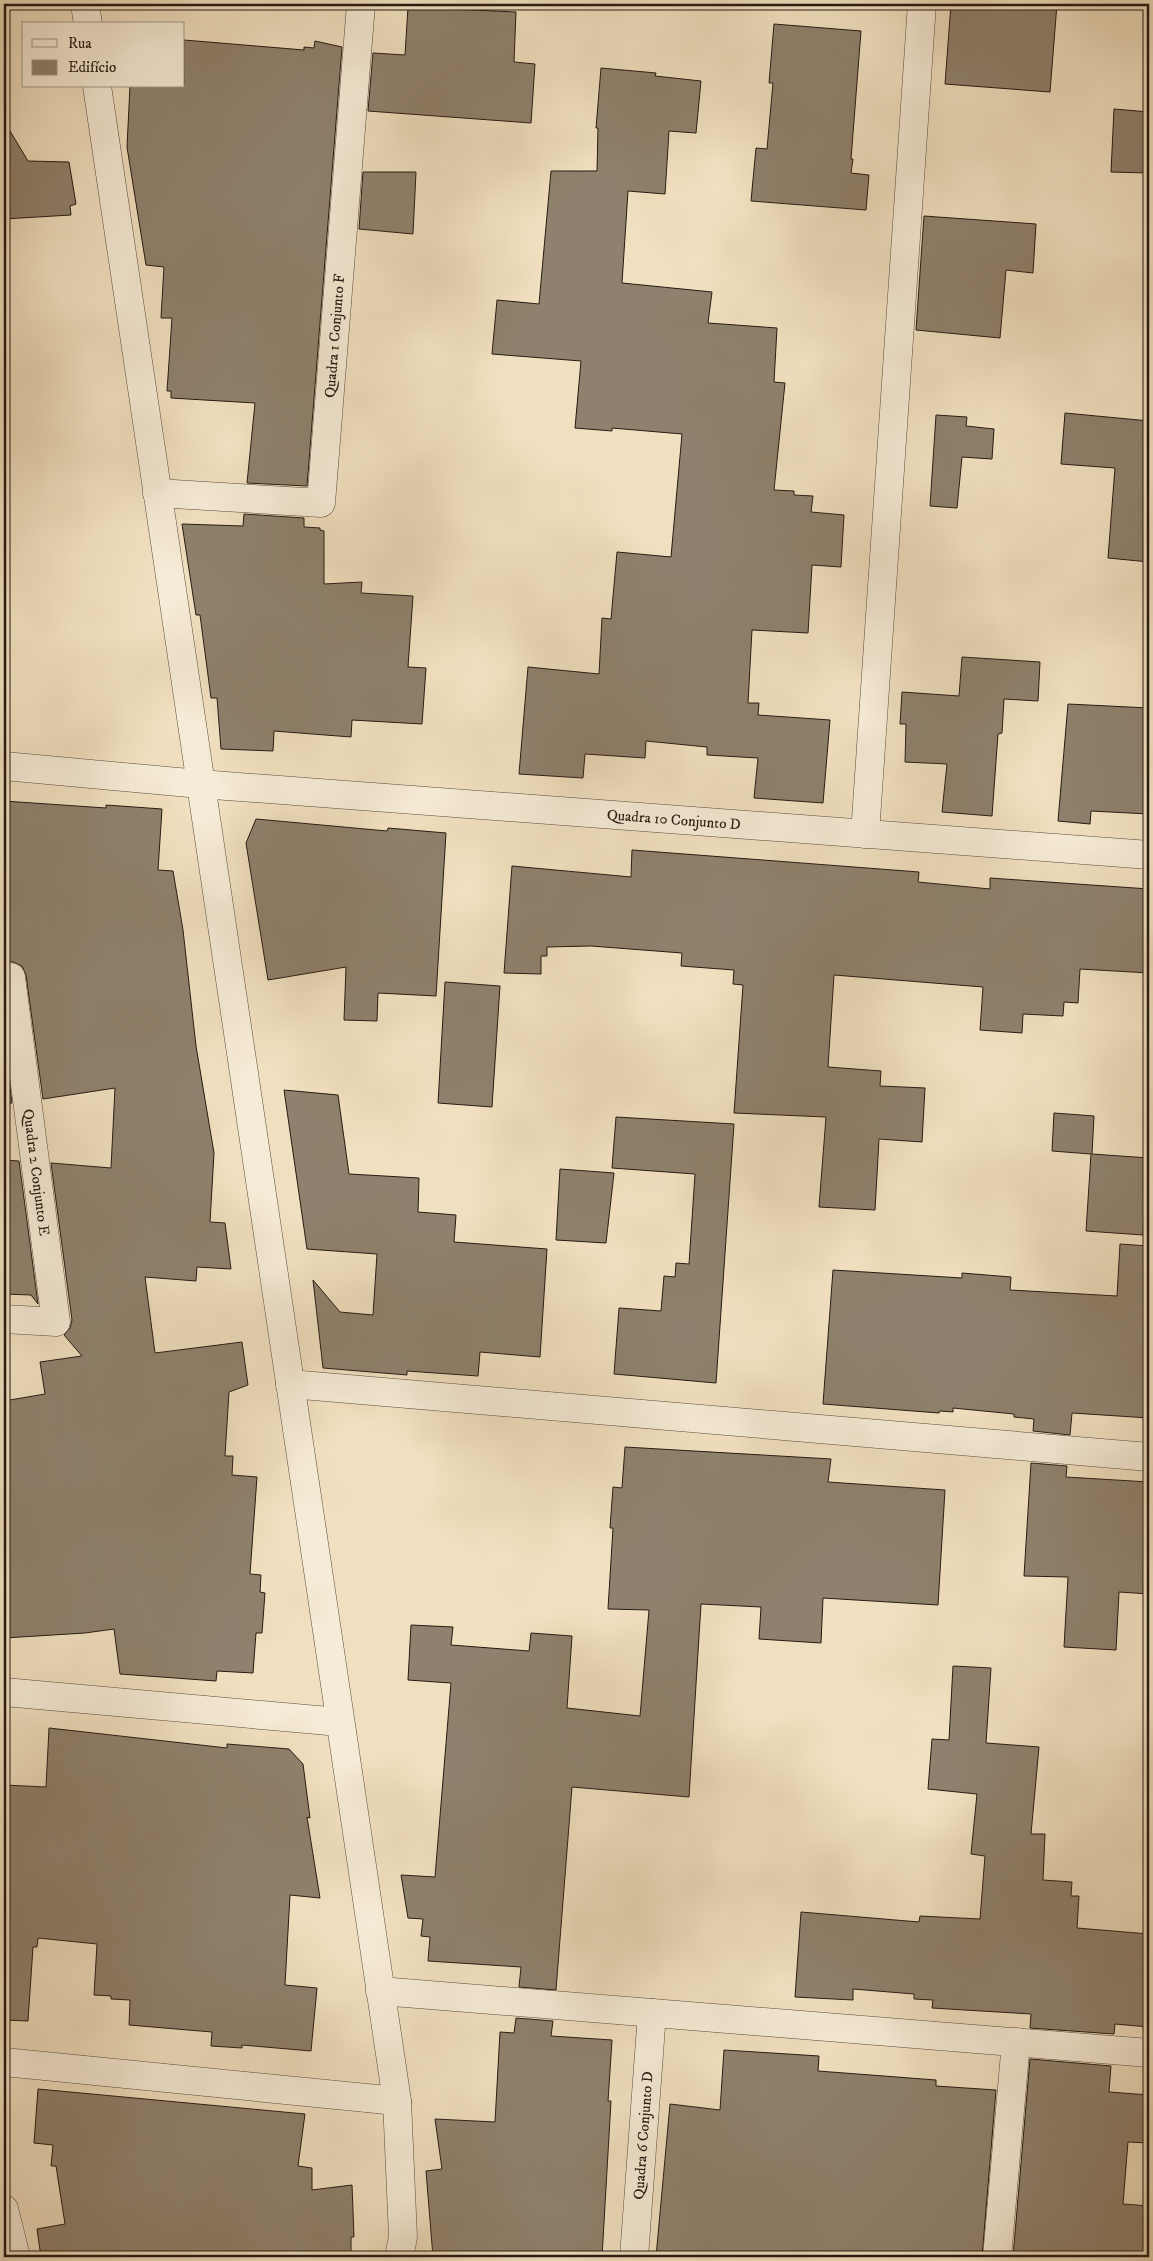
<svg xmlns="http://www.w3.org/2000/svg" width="1153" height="2261" viewBox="0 0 1153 2261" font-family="'IM FELL DW Pica',serif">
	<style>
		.building { fill: #8f816d; stroke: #251b13 }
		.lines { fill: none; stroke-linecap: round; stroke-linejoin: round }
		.minor-casing { stroke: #584c3e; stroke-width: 29 }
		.minor { stroke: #f6ebd6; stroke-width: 28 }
		.labels { text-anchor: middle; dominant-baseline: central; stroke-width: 5; stroke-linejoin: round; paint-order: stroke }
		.street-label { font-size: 15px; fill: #251b13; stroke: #f6ebd6 }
	</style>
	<rect width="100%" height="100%" fill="#f1e0c0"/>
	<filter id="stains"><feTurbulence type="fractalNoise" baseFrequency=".004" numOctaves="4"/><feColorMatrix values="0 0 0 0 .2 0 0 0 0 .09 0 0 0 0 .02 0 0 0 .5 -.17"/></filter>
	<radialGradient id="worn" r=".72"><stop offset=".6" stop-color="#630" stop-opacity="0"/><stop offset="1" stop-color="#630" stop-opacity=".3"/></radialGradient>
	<g class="building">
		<path d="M951,4H1057L1050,92L945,84Z"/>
		<path d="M408,7L516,12L514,62L535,64L531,123L368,111L373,53L405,55Z"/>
		<path d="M774,24L861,31L851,159H853L851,173L869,175L866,210L751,201L756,148L767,149L773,83H769Z"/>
		<path d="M184,40L304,50V47L314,48L315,41L342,47L307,486L247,483L255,403L171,398V391H167L172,318H161L164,267L146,265L127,147L130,86H184Z"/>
		<path d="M601,68L656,73L655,76L701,81L696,133L669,131L665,194L628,191L622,283L712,292L708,323L777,328L774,382L785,383L774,490L794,491V495L813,496L811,512L844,515L841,567L812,565L808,633L752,630L748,703H759L758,715L830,720L823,803L754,798L758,758L707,755V747L646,741L645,758L585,754L583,778L519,774L528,667L599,674L602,618L611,619L617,552L671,557L682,434L612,428V431L575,428L581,361L492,354L497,300L539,304L551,171H597L598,128H596Z"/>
		<path d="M1114,109L1149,112V173L1111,172Z"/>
		<path d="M4,121L28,161L69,162L76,204L70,206L71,215L4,219Z"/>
		<path d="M363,172H416L413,234L359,229Z"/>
		<path d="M924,216L1036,224L1033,273L1006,270L1000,338L916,330Z"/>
		<path d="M1065,413L1149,421V562L1108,558L1115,468L1061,464Z"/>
		<path d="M936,415L967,417L966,426L994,429L992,459L962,457L957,508L930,506Z"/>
		<path d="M244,514L304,518V527L320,528V530L324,531V584L362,582L361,593L413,596L408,667L426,668L422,724L352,720L351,737L274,731L273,751L221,749L217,698H211L200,615H196L182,524L243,526Z"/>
		<path d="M962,657L1040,662L1038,701L1004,699L1002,733L998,734L992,816L942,812L947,764L905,762L906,724H900L902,692L959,696Z"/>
		<path d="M1068,704L1149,708V814L1091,811L1090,824L1058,821Z"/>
		<path d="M4,801L106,808V805L162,809L158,870L173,871L183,930L196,1046L214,1153L210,1222L225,1223L231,1269L197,1267L196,1281L145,1277L155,1353L242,1342L248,1385L229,1392L225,1456H233L232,1475L257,1477L250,1574L261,1575L260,1592L265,1593L262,1633H256L253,1673L217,1671L216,1681L120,1674L114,1629L85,1633L4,1638V1401L45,1394L40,1362L82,1356L64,1335L70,1328L72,1320L51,1163L111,1168L115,1088L43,1099L26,975L22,966L13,962L4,961Z"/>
		<path d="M256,819L387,831L388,828L446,833L436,996L378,993L377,1021L344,1020L346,967L268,980L246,843Z"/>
		<path d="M632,850L919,872L918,882L990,889V878L1149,889V973L1080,969L1078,1003L1064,1002L1063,1016L1023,1014L1022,1033L980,1030L983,987L834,975L828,1067L881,1071L880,1086L925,1088L922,1142L879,1139L875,1210L819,1207L826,1117L734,1113L743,985L733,984L734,970L681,966L682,953L591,946L547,947V956H541V974L504,973L512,866L631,877Z"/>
		<path d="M445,982L500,986L492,1107L438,1103Z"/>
		<path d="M4,1042L12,1103L4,1104Z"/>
		<path d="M284,1090L338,1095L349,1174L419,1178L418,1212L456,1215L454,1242L547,1249L540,1357L480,1352L478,1376L407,1371V1375L323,1368L313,1280L340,1312L373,1315L377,1254L307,1249Z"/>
		<path d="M1054,1113L1094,1116L1092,1154L1149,1158L1143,1235L1086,1231L1091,1154L1052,1151Z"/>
		<path d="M616,1117L734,1124L716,1383L614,1374L619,1308L661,1311L664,1276L675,1277L676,1263L689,1264L695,1174L612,1168Z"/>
		<path d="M4,1160L19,1161L38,1304L31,1295L4,1294Z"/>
		<path d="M560,1169L614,1173L606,1243L556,1240Z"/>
		<path d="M1120,1244L1149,1246V1418L1072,1413L1070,1435L1033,1431L1034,1419L1014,1417V1414L953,1408V1412L940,1411L939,1413L823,1404L833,1270L962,1278V1273L1011,1277L1010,1290L1117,1296Z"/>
		<path d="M625,1447L831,1459L828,1482L945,1490L938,1605L823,1598L821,1643L759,1639L761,1607L701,1604L689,1797L572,1787L556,1990L519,1987L521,1967L428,1961L430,1937L421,1936L423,1919L408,1918L401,1875L435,1877L451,1683L408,1680L411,1625L453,1627L451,1645L529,1651L531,1633L572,1636L567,1708L640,1716L649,1610L608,1609L613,1528H610L613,1487L622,1488Z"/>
		<path d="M1031,1463L1067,1466L1066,1477L1149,1482V1594L1119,1592L1116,1650L1064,1647L1068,1577L1024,1576Z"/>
		<path d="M953,1666L991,1668L986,1743L1039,1747L1031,1834H1045L1043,1880L1072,1882L1071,1896H1079L1077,1928L1149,1934V2027L1115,2024L1114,2034L1030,2028L1031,2014L932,2008L933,2000L914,1999V1994L853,1989V2000L795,1997L801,1912L919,1922L920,1916L980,1919L985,1856L971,1854L977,1794L928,1789L932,1739L949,1740Z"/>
		<path d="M49,1728L227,1748V1744L289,1749L303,1764L310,1818L307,1817L320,1898L290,1895L285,1985L317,1988L311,2051L242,2045V2048L211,2046L212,2032L129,2025L130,2000L111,1999V1996L94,1995L97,1944L38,1938L37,1947H33L28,2021L4,2020V1785L46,1787Z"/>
		<path d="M516,2018L553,2021L551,2036L612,2040L608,2101H611L602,2257H433L426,2171L442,2169L435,2119L495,2122L500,2032L514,2033Z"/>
		<path d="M724,2050L819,2056L818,2071L936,2080V2086L996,2090L982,2257H656L670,2104L720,2110Z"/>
		<path d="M1030,2059L1111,2066L1109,2092L1149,2095V2143L1128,2142L1123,2204L1149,2206V2257H1013Z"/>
		<path d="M38,2089L305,2114L298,2166L312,2168V2190L352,2185L354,2237H351V2257H41L37,2229L65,2224L56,2166H51L53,2145L34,2143Z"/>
	</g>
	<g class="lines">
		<defs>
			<g id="minor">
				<path d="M85,4L88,24"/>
				<path d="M97,86L397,2101L403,2237L399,2257"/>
				<path id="s1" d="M157,493L321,503L361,4"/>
				<path id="s2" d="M4,766L200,784L1149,855"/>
				<path d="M865,834L922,4"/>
				<path id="s3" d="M4,976L11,977L56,1322L4,1319"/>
				<path d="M290,1384L1149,1457"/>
				<path d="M4,1692L340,1722"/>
				<path d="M380,1991L1149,2053"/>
				<path d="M4,2062L397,2101"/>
				<path d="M4,2209L16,2257"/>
				<path id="s4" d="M634,2257L652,2013"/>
				<path d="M997,2257L1016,2042"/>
			</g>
		</defs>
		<use href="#minor" class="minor-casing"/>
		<use href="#minor" class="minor"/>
	</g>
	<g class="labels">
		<g class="street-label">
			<text stroke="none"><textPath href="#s1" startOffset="332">Quadra 1 Conjunto F</textPath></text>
			<text stroke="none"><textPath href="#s2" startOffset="672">Quadra 10 Conjunto D</textPath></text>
			<text stroke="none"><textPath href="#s3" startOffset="204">Quadra 2 Conjunto E</textPath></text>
			<text stroke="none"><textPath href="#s4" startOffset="122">Quadra 6 Conjunto D</textPath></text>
		</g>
	</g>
	<rect width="1153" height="2261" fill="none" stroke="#f1e0c0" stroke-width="20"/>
	<rect x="5" y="5" width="1143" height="2251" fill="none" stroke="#251b13" stroke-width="2.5"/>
	<rect x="10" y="10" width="1133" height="2241" fill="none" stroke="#251b13"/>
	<rect x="22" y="22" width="162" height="65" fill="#f6ebd6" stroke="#a29888"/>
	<rect x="32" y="39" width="25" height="8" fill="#f6ebd6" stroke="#a29888"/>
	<text x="68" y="48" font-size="15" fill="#251b13">Rua</text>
	<rect x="32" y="60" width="25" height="15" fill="#8f816d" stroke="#a29888"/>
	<text x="68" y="72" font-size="15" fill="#251b13">Edifício</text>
	<rect width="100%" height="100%" filter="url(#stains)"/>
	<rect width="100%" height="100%" fill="url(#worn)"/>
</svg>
